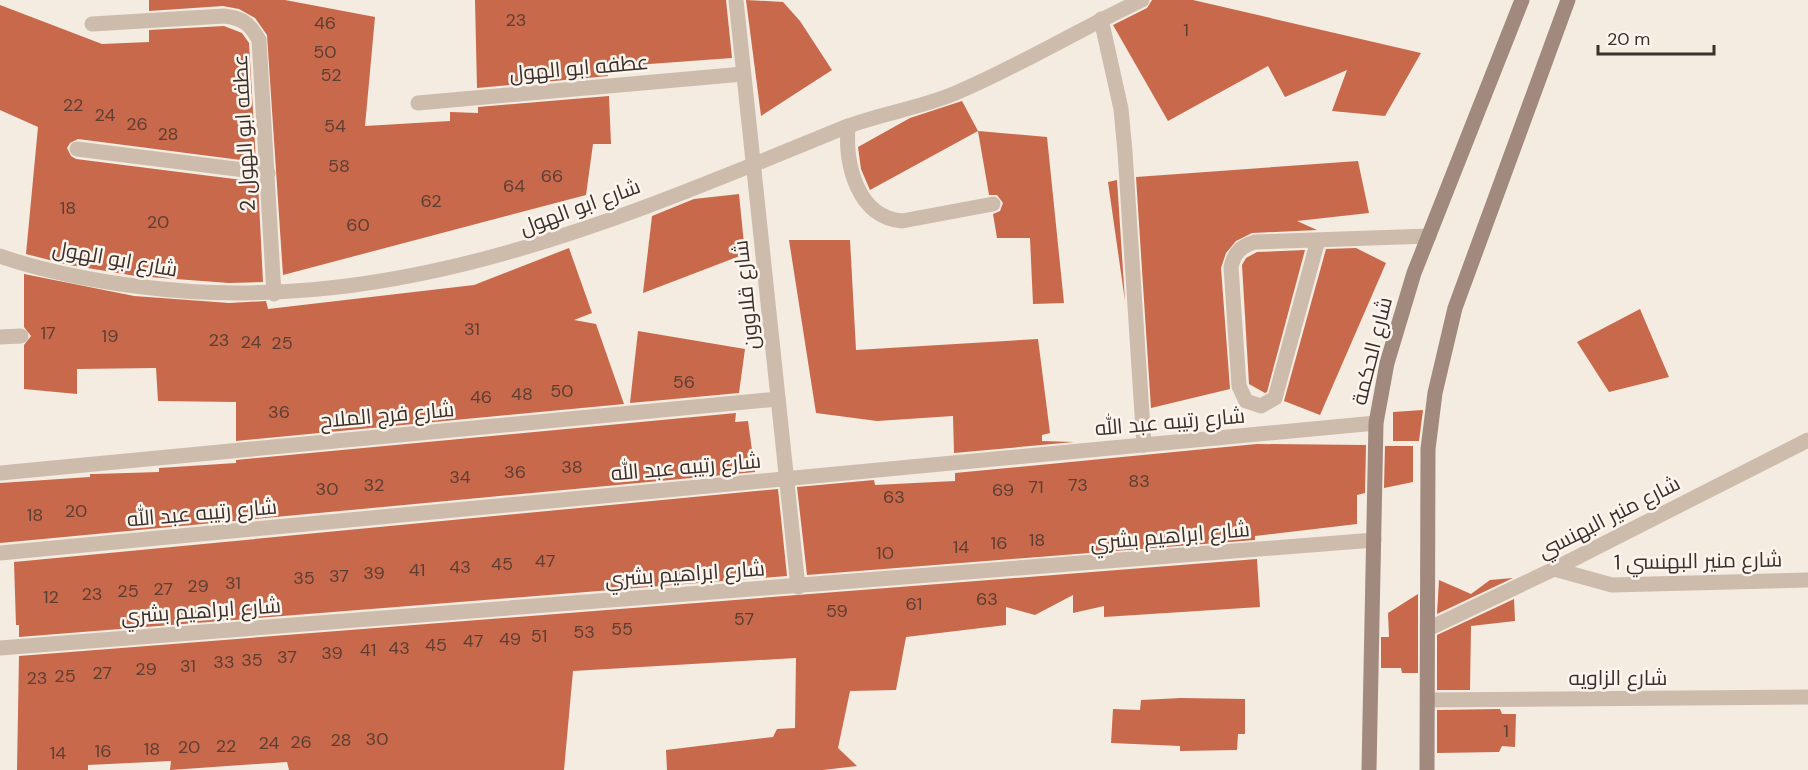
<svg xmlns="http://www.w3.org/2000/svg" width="1808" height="770" viewBox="0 0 1808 770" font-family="'DM Sans',Cairo,sans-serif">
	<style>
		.building { fill: #c8694b }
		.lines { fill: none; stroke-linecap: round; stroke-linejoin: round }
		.lane { stroke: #cdbbac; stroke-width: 15 }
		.street { stroke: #cdbbac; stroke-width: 15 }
		.secondary { stroke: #a18a7d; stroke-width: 15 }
		.labels { text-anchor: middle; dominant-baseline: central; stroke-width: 5; stroke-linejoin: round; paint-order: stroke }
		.number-label { font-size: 18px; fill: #5e3e33 }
		.street-label { font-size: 21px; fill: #3b302b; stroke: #fbf5ee }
	</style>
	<rect width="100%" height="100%" fill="#f4ebe1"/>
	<g class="building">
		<path d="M149,0H285L375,17L365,126L450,121V112L478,113V107L609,96L611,144H593L586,195L283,275L267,35L255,18L239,9L223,6L149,11Z"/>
		<path d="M475,0H726L732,58L608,67V76L477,88Z"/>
		<path d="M746,0L783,2L800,21L832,70L761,116Z"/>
		<path d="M1152,0H1193L1421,53L1385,116L1332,111L1347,70L1285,97L1268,66L1168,121L1113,25L1147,8Z"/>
		<path d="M0,5L102,44L149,42V30L224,26L242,33L249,43L256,162L78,139L70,143L67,148L71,156L76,159L258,182L263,282L229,283L136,276L69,265L26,254L38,127L0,110Z"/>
		<path d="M962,101L978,131L870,190L861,169L858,147L910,118Z"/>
		<path d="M978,131L1047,137L1064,303L1033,304L1030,238H997L993,214L1000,211L1003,203L997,195H989Z"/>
		<path d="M1358,161L1369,213L1297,221L1317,230L1252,233L1236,241L1226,253L1221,268L1230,389L1151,408L1136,177Z"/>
		<path d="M1117,180L1125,301L1108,182Z"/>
		<path d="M739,194L745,254L643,293L652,216L694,199Z"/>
		<path d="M789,240H850L856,350L1038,339L1050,433L1042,435V441L1074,442L954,453L953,416L877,421L816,413Z"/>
		<path d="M569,248L592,313L574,320L596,324L624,404L236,441V402L158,401L156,368L77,369V394L24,389V345L31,336L24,327V274L134,296L229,303L266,301L268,309L474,285Z"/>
		<path d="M1356,248L1386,263L1320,415L1284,401L1326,249Z"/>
		<path d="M1305,250L1267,392L1265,393L1249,384L1242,265L1246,258L1257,252Z"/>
		<path d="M1640,309L1669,377L1609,392L1577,342Z"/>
		<path d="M638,331L745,349L739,393L630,403Z"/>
		<path d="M1423,410L1419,441H1393V412Z"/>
		<path d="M736,413L735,422L748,421L755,472L0,543V483L90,477V474H95L159,472V468L236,463V460Z"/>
		<path d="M1257,444L1366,445L1365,493L1357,495V524L1255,536V540L807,575L797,487L874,480L875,485L955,481V473Z"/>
		<path d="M1385,446H1413V482L1384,488Z"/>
		<path d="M778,489L787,576L19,637V625H16L14,562Z"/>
		<path d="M1257,559L1260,607L1104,617V606L1073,613V595L1035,615L1006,607V625L906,637L896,690L850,691L838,748L857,766L823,770H667L666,750L773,737L777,729L795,728L796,658L573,671L564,770H289L287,762L170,770L171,761L88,765V770H17L19,656Z"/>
		<path d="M1513,578L1437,614L1439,580L1471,594L1490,580Z"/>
		<path d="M1418,594V673H1402L1401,668H1381V637H1389L1388,613Z"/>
		<path d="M1514,599L1515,621L1471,626L1470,690H1437V635Z"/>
		<path d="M1181,698L1245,699V734H1238L1237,750L1180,751V746L1111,743L1113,709L1140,710L1141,700Z"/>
		<path d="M1500,709L1502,714H1516L1515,747L1502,746L1499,752L1437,753V710Z"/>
	</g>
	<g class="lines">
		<g class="lane">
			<path d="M848,126C845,164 857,217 902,221L993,204"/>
			<path d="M1318,240L1275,398L1261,406L1246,401L1239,386L1231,267C1234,253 1241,246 1255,242C1313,240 1371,238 1429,236"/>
		</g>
		<g class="street">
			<path d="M736,0L798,587"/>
			<path d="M1101,19L1121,109L1125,152L1144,445"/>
			<path d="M92,24L224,16C243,18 250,24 259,40L274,294"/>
			<path d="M418,103L743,74"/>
			<path d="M77,149L268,173"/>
			<path d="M0,256C43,271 90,280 135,286C390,320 613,222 843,128C881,113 922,108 958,92C1021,65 1080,29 1142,0"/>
			<path d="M0,337L21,336"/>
			<path d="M0,473L778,399"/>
			<path d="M0,553L1376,423"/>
			<path d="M1554,569L1612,585L1808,580"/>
			<path d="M1428,629L1554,569L1808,440"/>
			<path d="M0,648L1374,540"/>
			<path d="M1428,700L1808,697"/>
		</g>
		<g class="secondary">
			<path d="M1369,770L1376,423L1387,363L1414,273L1522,0"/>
			<path d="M1427,770L1428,449L1435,393L1455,308L1568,0"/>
		</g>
	</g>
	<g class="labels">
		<g class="number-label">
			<text x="516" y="20">23</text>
			<text x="325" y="23">46</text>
			<text x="1186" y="30">1</text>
			<text x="325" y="52">50</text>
			<text x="331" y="75">52</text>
			<text x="73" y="105">22</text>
			<text x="105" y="115">24</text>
			<text x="137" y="124">26</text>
			<text x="335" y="126">54</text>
			<text x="168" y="134">28</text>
			<text x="339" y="166">58</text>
			<text x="552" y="176">66</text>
			<text x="514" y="186">64</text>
			<text x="431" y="201">62</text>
			<text x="68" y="208">18</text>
			<text x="158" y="222">20</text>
			<text x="358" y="225">60</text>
			<text x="472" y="329">31</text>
			<text x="48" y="333">17</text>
			<text x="110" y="336">19</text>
			<text x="219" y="340">23</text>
			<text x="251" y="342">24</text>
			<text x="282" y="343">25</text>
			<text x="684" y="382">56</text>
			<text x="562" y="391">50</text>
			<text x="522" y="394">48</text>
			<text x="481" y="397">46</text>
			<text x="279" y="412">36</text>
			<text x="572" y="467">38</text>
			<text x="515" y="472">36</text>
			<text x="460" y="477">34</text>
			<text x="1139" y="481">83</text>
			<text x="374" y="485">32</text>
			<text x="1078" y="485">73</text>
			<text x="1036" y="487">71</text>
			<text x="327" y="489">30</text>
			<text x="1003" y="490">69</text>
			<text x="894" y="497">63</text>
			<text x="76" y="511">20</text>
			<text x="35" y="515">18</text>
			<text x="1037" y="540">18</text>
			<text x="999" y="543">16</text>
			<text x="961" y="547">14</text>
			<text x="885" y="553">10</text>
			<text x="545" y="561">47</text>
			<text x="502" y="564">45</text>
			<text x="460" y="567">43</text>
			<text x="417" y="570">41</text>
			<text x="374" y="573">39</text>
			<text x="339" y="576">37</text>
			<text x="304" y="578">35</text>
			<text x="233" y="583">31</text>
			<text x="198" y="586">29</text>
			<text x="163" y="589">27</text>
			<text x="128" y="591">25</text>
			<text x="92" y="594">23</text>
			<text x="51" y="597">12</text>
			<text x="987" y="599">63</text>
			<text x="914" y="604">61</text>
			<text x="837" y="611">59</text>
			<text x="744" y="619">57</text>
			<text x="622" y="629">55</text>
			<text x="584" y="632">53</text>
			<text x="539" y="636">51</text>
			<text x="510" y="639">49</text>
			<text x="473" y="641">47</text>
			<text x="436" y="645">45</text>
			<text x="399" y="648">43</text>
			<text x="368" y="650">41</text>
			<text x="332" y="653">39</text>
			<text x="287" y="657">37</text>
			<text x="252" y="660">35</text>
			<text x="224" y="662">33</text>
			<text x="188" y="666">31</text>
			<text x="146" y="669">29</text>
			<text x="102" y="673">27</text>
			<text x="65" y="676">25</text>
			<text x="37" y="678">23</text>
			<text x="1506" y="731">1</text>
			<text x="377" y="739">30</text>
			<text x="341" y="740">28</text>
			<text x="301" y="742">26</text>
			<text x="269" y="743">24</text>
			<text x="226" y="746">22</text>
			<text x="189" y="747">20</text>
			<text x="152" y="749">18</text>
			<text x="103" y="751">16</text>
			<text x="58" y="753">14</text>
		</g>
		<g class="street-label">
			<text transform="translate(579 68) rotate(-5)">عطفه ابو الهول</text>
			<text transform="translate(244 133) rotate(-93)">عطفه ابو الهول 2</text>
			<text transform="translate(580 207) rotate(-20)">شارع ابو الهول</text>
			<text transform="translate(115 259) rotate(10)">شارع ابو الهول</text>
			<text transform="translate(746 295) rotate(-96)">شارع قلاوون</text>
			<text transform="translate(1372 351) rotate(-76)">شارع الحكمة</text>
			<text transform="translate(387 415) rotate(-5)">شارع فرج الملاح</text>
			<text transform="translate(1170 422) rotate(-5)">شارع رتيبه عبد الله</text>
			<text transform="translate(686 467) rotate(-5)">شارع رتيبه عبد الله</text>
			<text transform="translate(202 513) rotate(-5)">شارع رتيبه عبد الله</text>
			<text transform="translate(1609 517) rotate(-27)">شارع منير البهنسي</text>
			<text transform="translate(1170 536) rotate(-5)">شارع ابراهيم بشري</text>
			<text transform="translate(1698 561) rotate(-1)">شارع منير البهنسي 1</text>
			<text transform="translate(685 574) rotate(-4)">شارع ابراهيم بشري</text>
			<text transform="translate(201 611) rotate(-4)">شارع ابراهيم بشري</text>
			<text x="1618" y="678">شارع الزاويه</text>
		</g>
	</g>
	<path d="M1598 45v9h116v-9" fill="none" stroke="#3b302b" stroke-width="3"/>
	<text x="1607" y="45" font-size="18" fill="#3b302b" stroke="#fbf5ee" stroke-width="4.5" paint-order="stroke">20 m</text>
</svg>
